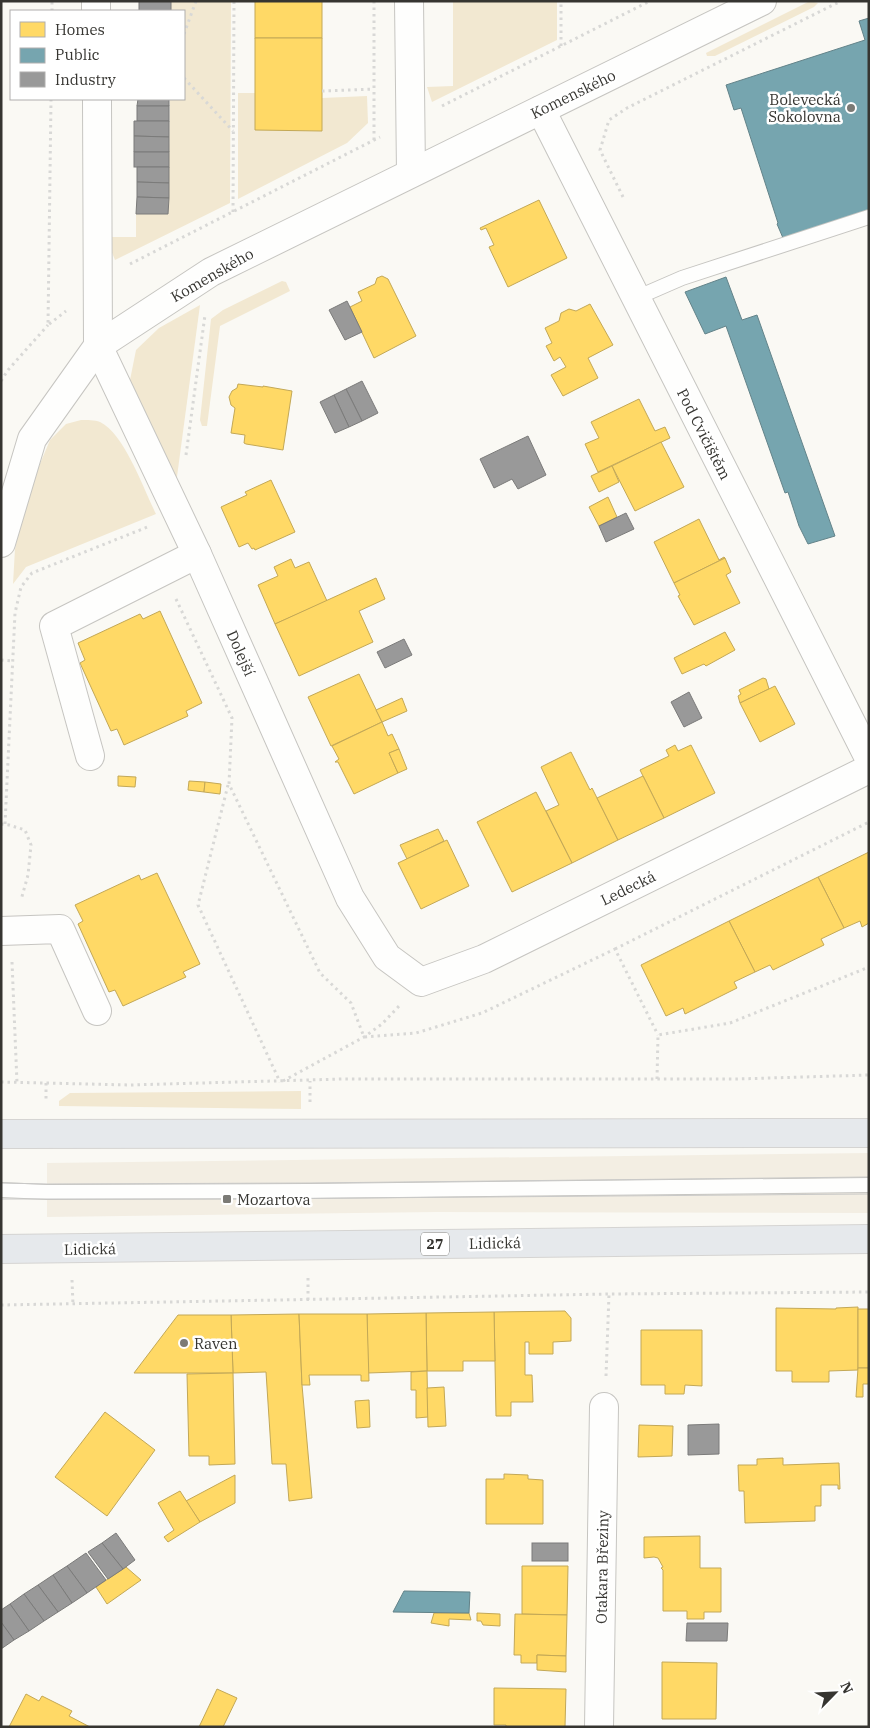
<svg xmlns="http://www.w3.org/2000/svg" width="870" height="1728" viewBox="0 0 870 1728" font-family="'IBM Plex Serif',serif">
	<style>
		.built { fill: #f3eee3 }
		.green { fill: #f2e8d1 }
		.homes { fill: #ffd966; stroke: #c3a856 }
		.public { fill: #76a5af; stroke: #638389 }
		.industry { fill: #999; stroke: #7b7b7a }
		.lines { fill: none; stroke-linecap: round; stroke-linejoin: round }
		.service-casing { stroke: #c6c5c1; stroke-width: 16 }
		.minor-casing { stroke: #c6c5c1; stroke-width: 30 }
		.primary-casing { stroke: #d5d4d2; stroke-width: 30 }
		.path { stroke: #d8d8d6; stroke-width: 3; stroke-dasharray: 2.5 4; stroke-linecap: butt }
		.service { stroke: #fefefd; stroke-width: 14 }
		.minor { stroke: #fefefd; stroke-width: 28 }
		.primary { stroke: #e6e9ec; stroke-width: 28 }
		.tram { stroke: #c9c9c8; stroke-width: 1 }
		.poi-dot { fill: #7b7a75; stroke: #fff; stroke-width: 2 }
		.labels { text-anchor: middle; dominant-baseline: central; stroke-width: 5; stroke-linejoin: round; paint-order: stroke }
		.shield { fill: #fff; stroke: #72726f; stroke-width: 1 }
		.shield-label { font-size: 14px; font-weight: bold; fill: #363531 }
		.street-label { font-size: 15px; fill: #363531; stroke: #fff }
		.poi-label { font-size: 15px; fill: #363531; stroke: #fff; text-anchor: start }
	</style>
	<rect width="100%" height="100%" fill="#faf9f4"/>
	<path class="built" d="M869,1153V1213L437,1212L47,1217V1163Z"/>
	<g class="green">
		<path d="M171,1H231L230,203L115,260L109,245L108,237H136V214H168L170,99H184V11H171Z"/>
		<path d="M453,1H557V40L432,102L427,87L453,86Z"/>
		<path d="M810,1L818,3L814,7L715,56H707L706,53Z"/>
		<path d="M238,93H255L256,130L322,131V98L367,96L368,123L347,143L238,199Z"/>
		<path d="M282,281L286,282L290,291L220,326L207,426H202L200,420L211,319L223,310Z"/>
		<path d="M200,305L176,484L141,411L130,380L136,350L159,328Z"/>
		<path d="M81,420C87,420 95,420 100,422C124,433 144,490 156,514L26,567L13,584L15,549L26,497L50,440L66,424Z"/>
		<path d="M301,1091V1109L59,1106V1101L70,1093Z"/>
	</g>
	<g class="homes">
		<rect x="255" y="1" width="67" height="37"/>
		<path d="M255,38H322V131L255,130Z"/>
		<path d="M539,200L567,258L508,287L489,247L494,245L486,228L481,230L480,228Z"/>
		<path d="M382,276L388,279L416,336L374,358L350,307L362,301L358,292L375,284L377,278Z"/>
		<path d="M590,304L613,345L588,358L598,378L563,396L551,375L566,367L560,357L554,361L546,346L552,343L545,328L559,321L561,313L569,309L576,311Z"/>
		<path d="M238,384L263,387V386L292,391L283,450L246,444L244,443L245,435L231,433L235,408L231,405L229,397L232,391L237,388Z"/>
		<path d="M639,399L655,431L665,427L670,438L598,472L585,444L599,438L591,422Z"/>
		<path d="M661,442L684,487L635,511L612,466Z"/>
		<path d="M612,466L619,482L599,492L591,476Z"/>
		<path d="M271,480L295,532L255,550L254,548L252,549L248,543L239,547L221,507L247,495L245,492Z"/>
		<path d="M608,497L617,517L599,526L589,507Z"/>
		<path d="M699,519L719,560L724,557L725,558L674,583L654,542Z"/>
		<path d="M725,558L731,572L726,575L740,603L694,625L678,596L680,595L674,583Z"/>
		<path d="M291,559L295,568L309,562L327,601L275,624L258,585L278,576L274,567Z"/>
		<path d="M376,578L385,599L359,611L373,642L299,676L275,624Z"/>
		<path d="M160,611L202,703L186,711L188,716L124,745L117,729L111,731L80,663L85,660L78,643L140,614L143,619Z"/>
		<path d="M725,632L735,650L706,666L704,664L682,674L674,658Z"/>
		<path d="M359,674L382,722L331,746L308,697Z"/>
		<path d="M763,678L766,679L769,689L740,703L738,696L741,694L739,690Z"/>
		<path d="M775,686L795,724L760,742L740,703Z"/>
		<path d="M402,698L407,711L382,722L376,710Z"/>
		<path d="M382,722L388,736L392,734L399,749L389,753L398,773L354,794L338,762H335L339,759L332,746Z"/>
		<path d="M675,745L678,751L691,745L715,793L664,818L640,770L669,756L666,750Z"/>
		<path d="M399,749L407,769L398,773L389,753Z"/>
		<path d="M571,752L590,790L592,788L618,840L572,863L546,811L559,805L541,767Z"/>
		<path d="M118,776L136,777L135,787L118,786Z"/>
		<path d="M643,776L664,818L618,840L597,798Z"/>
		<path d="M189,781L205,782L204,792L188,790Z"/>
		<path d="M205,782L221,784L220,794L204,792Z"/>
		<path d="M536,792L572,863L512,892L477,822Z"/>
		<path d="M438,829L444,841L407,859L400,845Z"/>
		<path d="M447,840L469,886L421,909L398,863Z"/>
		<path d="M869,852V923L862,927L860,921L844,928L818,877Z"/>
		<path d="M157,873L200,964L183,972L186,977L123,1006L115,990L109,992L78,924L83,921L75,905L139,875L141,880Z"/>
		<path d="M818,877L844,928L821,939L824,945L773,970L770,965L755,972L729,921Z"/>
		<path d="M729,921L755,972L734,982L737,988L685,1014L683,1008L666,1016L641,965Z"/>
		<path d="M858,1307V1370L829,1371V1382H792V1371H776V1308L836,1309V1308Z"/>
		<rect x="858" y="1309" width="11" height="59"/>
		<path d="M565,1311L571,1318V1341L553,1342V1354H529V1342H525V1375H532L533,1402H511V1416H496L494,1312Z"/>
		<path d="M494,1312L495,1361H463V1371H427L426,1313Z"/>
		<path d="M426,1313L427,1371L368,1373L367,1314Z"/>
		<path d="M299,1314L302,1385L312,1498L289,1501L286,1464H272L266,1372L233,1373L231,1315Z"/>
		<path d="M299,1314H367L369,1381H361V1375H309L310,1385H302Z"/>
		<path d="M178,1315H231L233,1373H134Z"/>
		<path d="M641,1330H702V1386L685,1385L684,1394H665V1385H641Z"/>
		<path d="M858,1368H869V1384H863V1397H856Z"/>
		<path d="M427,1371L428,1417L416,1418V1390H411V1372Z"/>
		<path d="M233,1373L235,1464L209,1465V1456H189L187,1374Z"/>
		<path d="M444,1387L446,1426L428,1427L427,1388Z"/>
		<path d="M369,1400L370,1427L357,1428L355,1401Z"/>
		<path d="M105,1412L155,1450L107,1516L55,1477Z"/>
		<path d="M639,1425L673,1426L672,1456L638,1457Z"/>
		<path d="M783,1458V1465L839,1463L840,1489H838V1485H821V1506H815V1521L745,1523L744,1491H739L738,1465H757V1459Z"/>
		<path d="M504,1474L528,1475V1479L543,1480V1524H486V1479H504Z"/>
		<path d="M235,1475V1503L200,1522L186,1501Z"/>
		<path d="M180,1491L200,1522L168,1542L164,1537L174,1530L158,1503Z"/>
		<path d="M700,1536V1568H721V1612H704V1619H687V1611H663V1570L661,1568L663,1567L658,1558L654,1557L644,1558V1537Z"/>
		<path d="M522,1566H568L567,1615L522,1614Z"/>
		<path d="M126,1567L141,1580L107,1604L96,1587Z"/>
		<path d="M434,1613H469L471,1620L449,1619V1626L431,1623Z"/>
		<path d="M477,1613L500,1614V1626L483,1625L481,1621H477Z"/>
		<path d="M515,1614L567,1615L566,1656L537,1655V1663H521V1655H514Z"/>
		<path d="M537,1655L566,1656V1672L537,1670Z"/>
		<path d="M662,1662L717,1663L716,1719H662Z"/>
		<path d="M494,1688L566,1689L565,1727H506V1725H494Z"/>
		<path d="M217,1689L237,1698L223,1727H199Z"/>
		<path d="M26,1694L39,1701L42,1696L72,1711L69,1716L90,1727H9Z"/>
	</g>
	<g class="public">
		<path d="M869,18V211L783,238L777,224L778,223L741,108L734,110L726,85L865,40L859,21Z"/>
		<path d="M726,277L742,320L757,315L835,536L808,544L799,526L788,492L785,493L726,326L705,334L685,292Z"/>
		<path d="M404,1591L470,1592L469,1613L393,1612Z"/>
	</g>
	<g class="industry">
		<rect x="139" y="1" width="32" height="10"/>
		<path d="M138,99H169V106H137Z"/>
		<rect x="137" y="106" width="32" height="15"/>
		<path d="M134,121H169V137L134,136Z"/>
		<path d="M134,136L169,137V152H134Z"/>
		<rect x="134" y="152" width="35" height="15"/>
		<path d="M137,167H169V183L137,182Z"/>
		<path d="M137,182L169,183V198L137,197Z"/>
		<path d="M137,197L169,198L168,214H136Z"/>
		<path d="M347,301L362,332L345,340L329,310Z"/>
		<path d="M362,381L378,413L362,421L346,389Z"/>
		<path d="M346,389L362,421L349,427L334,395Z"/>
		<path d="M334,395L349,427L335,433L320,402Z"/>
		<path d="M528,436L546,475L518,489L512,479L494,488L480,459Z"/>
		<path d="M626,513L634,529L606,542L599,526Z"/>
		<path d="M404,639L412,655L385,668L377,652Z"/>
		<path d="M689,692L702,718L684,727L671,702Z"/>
		<path d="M719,1424V1454L688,1455V1425Z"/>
		<path d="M116,1533L135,1560L123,1569L102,1543Z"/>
		<path d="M102,1543L123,1569L108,1579L88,1552Z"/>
		<rect x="532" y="1543" width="36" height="18"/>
		<path d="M86,1553L106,1580L87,1593L67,1566Z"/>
		<path d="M67,1566L87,1593L72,1603L53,1575Z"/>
		<path d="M53,1575L72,1603L58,1612L38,1585Z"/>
		<path d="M38,1585L58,1612L44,1621L24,1594Z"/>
		<path d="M24,1594L44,1621L29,1631L10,1604Z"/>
		<path d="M10,1604L29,1631L14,1640L1,1622V1610Z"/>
		<path d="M1,1622L14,1640L1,1649Z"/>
		<path d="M687,1623H728L727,1641H686Z"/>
	</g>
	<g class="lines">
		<defs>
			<g id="service">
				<path d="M636,298L682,278L869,217"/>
				<path d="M1,1190L47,1192L309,1191L869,1185"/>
			</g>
			<g id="minor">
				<path d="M96,1V11"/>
				<path d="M409,1L411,173"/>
				<path d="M97,99L98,346L197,554L350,898L387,957L421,982L484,959L869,769"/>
				<path d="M541,110L869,758"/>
				<path d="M1,543L32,439L98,346L211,272L762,1"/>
				<path d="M90,756L54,626L197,554"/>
				<path d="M1,931L60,929L97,1011"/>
				<path d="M599,1727L604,1407"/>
			</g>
			<g id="primary">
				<path d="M1,1134L869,1133"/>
				<path d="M1,1249L869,1239"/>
			</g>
		</defs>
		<use href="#service" class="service-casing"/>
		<use href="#minor" class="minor-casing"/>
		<use href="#primary" class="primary-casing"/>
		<g class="path">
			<path d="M374,1V140"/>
			<path d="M52,11V1"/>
			<path d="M184,34L196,1"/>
			<path d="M561,46V1"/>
			<path d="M184,78L233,131"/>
			<path d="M322,91L374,89"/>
			<path d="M51,99L48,325L66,311"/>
			<path d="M442,106L650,1"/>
			<path d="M623,197L600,150L609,120L627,108L841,1"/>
			<path d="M233,212L234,1"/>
			<path d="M130,264L380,137"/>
			<path d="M1,381L8,370L48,325"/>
			<path d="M186,455L205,315"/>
			<path d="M176,599L232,718L229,784L320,973L351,1003L364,1037L416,1033L482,1013L615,949L658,1035"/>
			<path d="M1,660L13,661"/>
			<path d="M228,785L198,905L280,1082"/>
			<path d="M1,824L9,825L25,830L31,845L28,875L21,900"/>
			<path d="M5,824L15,613L21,587L32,573L150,526"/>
			<path d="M615,949L869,822"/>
			<path d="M12,962L17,1083"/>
			<path d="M657,1079L658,1035L730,1023L869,967"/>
			<path d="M283,1081L364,1037L382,1024L400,1005"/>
			<path d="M1,1082L130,1085L343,1079H737L869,1075"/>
			<path d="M46,1083V1102"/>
			<path d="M310,1102V1081"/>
			<path d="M72,1280L73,1305"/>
			<path d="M308,1300V1275"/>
			<path d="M1,1305L609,1294L869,1292"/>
			<path d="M606,1376L609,1294"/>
		</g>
		<use href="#service" class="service"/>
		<use href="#minor" class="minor"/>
		<use href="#primary" class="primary"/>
		<g class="tram">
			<path d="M1,1183L47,1184L309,1183L869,1177"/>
			<path d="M1,1199H227L869,1194"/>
		</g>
	</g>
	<g class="poi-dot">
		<circle cx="851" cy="108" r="5"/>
		<rect x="222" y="1194" width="10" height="10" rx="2.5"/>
		<circle cx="184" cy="1343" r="5"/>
	</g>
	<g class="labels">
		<rect class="shield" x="421" y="1232.5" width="28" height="23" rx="4"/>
		<g class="shield-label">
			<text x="435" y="1244">27</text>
		</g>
		<g class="street-label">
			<text transform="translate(573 94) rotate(-26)">Komenského</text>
			<text transform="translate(212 275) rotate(-30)">Komenského</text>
			<text transform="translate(704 434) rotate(63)">Pod Cvičištěm</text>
			<text transform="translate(241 653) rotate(66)">Dolejší</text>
			<text transform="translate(628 888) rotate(-26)">Ledecká</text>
			<text transform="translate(495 1243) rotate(-1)">Lidická</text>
			<text transform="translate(90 1249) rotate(-1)">Lidická</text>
			<text transform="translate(602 1567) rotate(-89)">Otakara Březiny</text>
		</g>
		<g class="poi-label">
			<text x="841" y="99" text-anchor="end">Bolevecká<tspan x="841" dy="17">Sokolovna</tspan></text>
			<text x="237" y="1199">Mozartova</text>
			<text x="194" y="1343">Raven</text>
		</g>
	</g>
	<rect width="870" height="1728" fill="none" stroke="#363531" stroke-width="5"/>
	<rect x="10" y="10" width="175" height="90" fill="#ffffff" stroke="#afaead"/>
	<rect x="20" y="22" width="25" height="15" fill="#ffd966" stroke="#afaead"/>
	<text x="55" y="35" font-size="15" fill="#363531">Homes</text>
	<rect x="20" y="48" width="25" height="15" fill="#76a5af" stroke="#afaead"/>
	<text x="55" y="60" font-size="15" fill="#363531">Public</text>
	<rect x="20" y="72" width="25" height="15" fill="#999999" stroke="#afaead"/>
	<text x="55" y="85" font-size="15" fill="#363531">Industry</text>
	<g transform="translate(835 1693) rotate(66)" stroke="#ffffff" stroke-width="4" paint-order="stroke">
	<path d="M0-4L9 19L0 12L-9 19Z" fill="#363531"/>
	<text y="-8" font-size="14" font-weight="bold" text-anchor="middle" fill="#363531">N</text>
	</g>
</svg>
